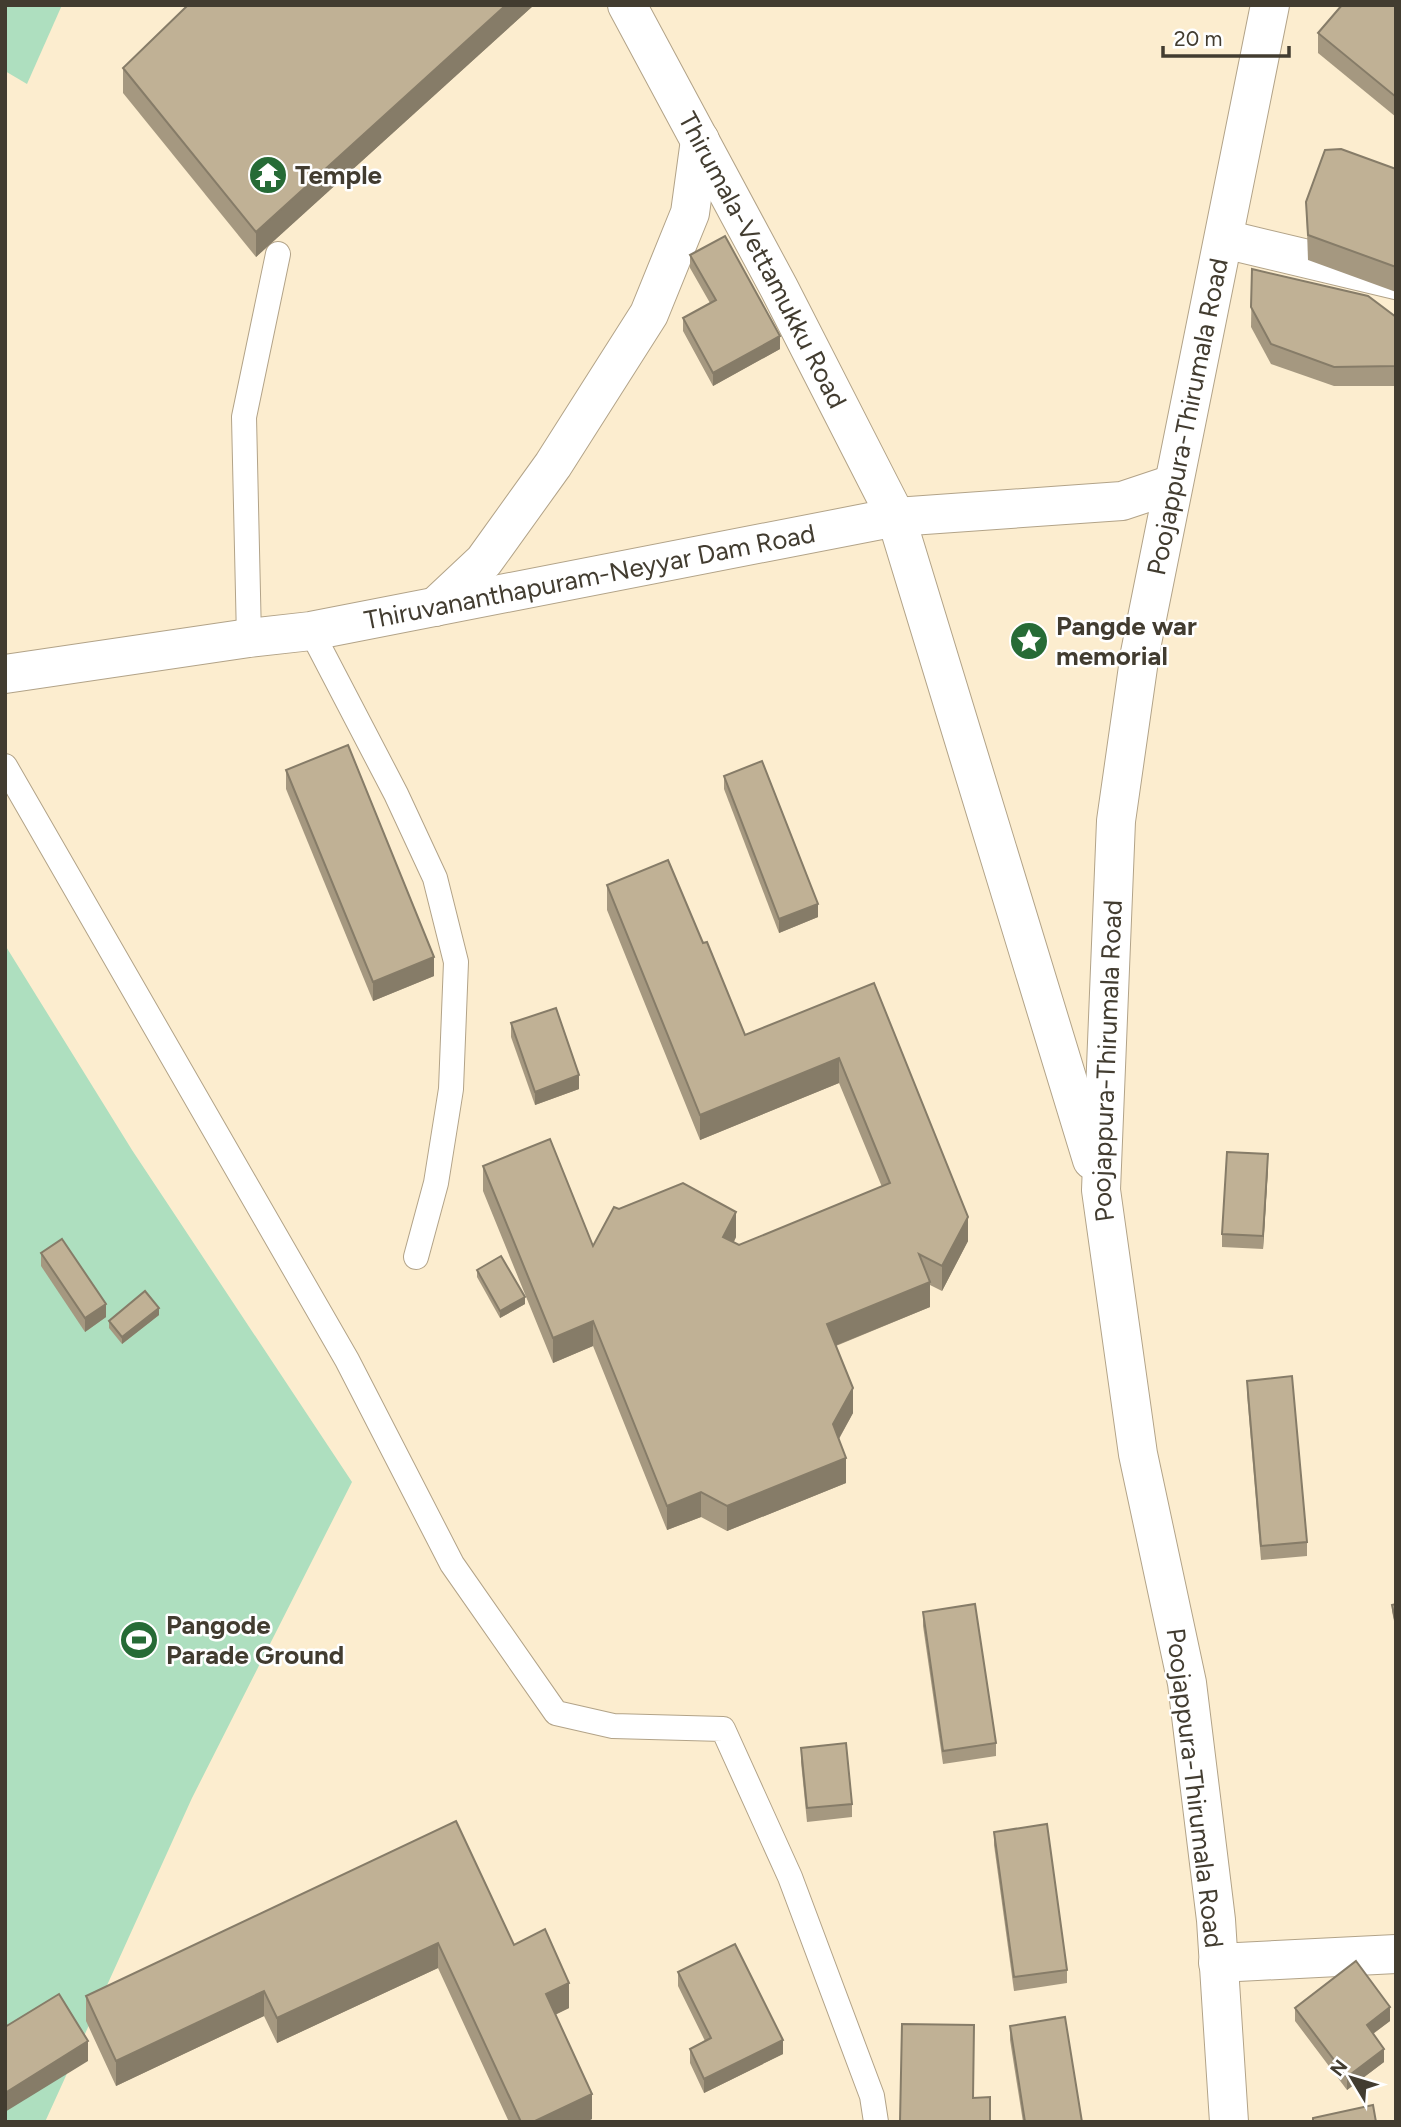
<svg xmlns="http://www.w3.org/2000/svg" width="1401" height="2127" viewBox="0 0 1401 2127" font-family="Figtree,sans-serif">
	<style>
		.green { fill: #aedfbf }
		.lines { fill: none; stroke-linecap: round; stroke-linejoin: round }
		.lane-casing { stroke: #b2a388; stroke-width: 26 }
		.street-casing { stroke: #b2a388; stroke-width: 40 }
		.secondary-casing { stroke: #b2a388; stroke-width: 40 }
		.lane { stroke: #fff; stroke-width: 24 }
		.street { stroke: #fff; stroke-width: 38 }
		.secondary { stroke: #fff; stroke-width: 38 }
		.wall { fill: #a59880 }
		.shaded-wall { fill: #867c68 }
		.building { fill: #c0b195; stroke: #867c68; stroke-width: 2 }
		.labels { text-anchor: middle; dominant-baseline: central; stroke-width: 5; stroke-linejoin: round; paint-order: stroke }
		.poi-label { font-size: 26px; font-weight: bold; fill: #423c30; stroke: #fff; text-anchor: start }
		.street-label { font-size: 26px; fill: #423c30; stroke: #fff }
	</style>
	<rect width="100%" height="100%" fill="#fcedcf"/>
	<g class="green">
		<path d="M5,5H62L27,84L5,71Z"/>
		<path d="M5,945L132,1150L352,1482L192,1798L45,2122H5Z"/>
	</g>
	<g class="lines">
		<defs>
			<g id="lane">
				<path d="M311,631L396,794L435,878L456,962L451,1089L436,1183L416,1257"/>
				<path d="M249,638L244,417L278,254"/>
				<path d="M5,766L347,1360L452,1564L556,1713L613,1726L723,1729L790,1877L872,2096L876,2122"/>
			</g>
			<g id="street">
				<path d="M1224,239L1396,280"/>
				<path d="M1218,1963L1396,1954"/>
			</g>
			<g id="secondary">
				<path id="s1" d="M627,5L779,288L896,517L1092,1160"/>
				<path d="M435,607L484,561L553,465L649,314L690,213L700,140"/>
				<path id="s2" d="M5,674L249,638L311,631L896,517L1122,501L1173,484"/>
				<path id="s3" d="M1229,2122L1216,1920L1187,1683L1138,1454L1101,1190L1116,821L1140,653L1270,5"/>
			</g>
		</defs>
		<use href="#lane" class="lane-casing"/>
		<use href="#street" class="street-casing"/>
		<use href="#secondary" class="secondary-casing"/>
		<use href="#lane" class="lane"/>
		<use href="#street" class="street"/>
		<use href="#secondary" class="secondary"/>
	</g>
	<g class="wall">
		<path d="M534,5L256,257L123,93V68Z"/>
		<path d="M1396,5V117L1318,53V33Z"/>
		<path d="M1396,169V292L1308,260L1306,202Z"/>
		<path d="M690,255L780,349L713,386L683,331V318L710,303L690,268Z"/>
		<path d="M1252,269L1396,317V386H1334L1271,364L1251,327Z"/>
		<path d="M286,770L434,976L373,1001L286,789Z"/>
		<path d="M724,776L818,917L779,933L724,789Z"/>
		<path d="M607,885L703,943L745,1035L874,983L968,1241L942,1291L930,1285V1307L836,1346L853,1413L839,1439L846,1483L727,1531L701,1517L667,1530L593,1346L553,1363L483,1191V1166L593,1246L619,1209L736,1237L734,1242L739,1245L882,1187L839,1083L700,1140L607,910Z"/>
		<path d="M511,1023L579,1089L535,1105L511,1037Z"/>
		<path d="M1268,1168L1263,1249L1222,1247V1234Z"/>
		<path d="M41,1253L106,1317L85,1332L41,1266Z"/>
		<path d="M477,1270L525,1304L500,1318L477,1277Z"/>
		<path d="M159,1315L122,1344L109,1328V1321Z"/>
		<path d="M1247,1381L1307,1542V1556L1261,1560L1247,1394Z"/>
		<path d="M1396,1604V1631L1392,1611V1605Z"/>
		<path d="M923,1612L996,1743V1756L943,1764L923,1626Z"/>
		<path d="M801,1748L852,1804V1817L807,1822L801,1762Z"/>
		<path d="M456,1821L514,1945L569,2008L555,2015L592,2119L586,2122H509L438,1968L277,2043L264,2016L116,2086L86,2021V1996Z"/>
		<path d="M994,1832L1067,1970V1983L1014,1991L994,1845Z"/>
		<path d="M678,1972L783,2054L704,2093L690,2063V2049L705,2041L678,1986Z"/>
		<path d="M1295,2008L1390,2021L1373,2034L1384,2062L1347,2090L1295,2021Z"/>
		<path d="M1010,2026L1082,2122H1023L1010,2040Z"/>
	</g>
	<g class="shaded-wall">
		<path d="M506,5H534L256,257V232Z"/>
		<path d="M780,336V349L713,386V373Z"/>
		<path d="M818,904V917L779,933V919Z"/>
		<path d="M434,957V976L373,1001V982Z"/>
		<path d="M839,1058V1083L700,1140V1115Z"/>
		<path d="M579,1075V1089L535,1105V1092Z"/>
		<path d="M1268,1154V1168L1263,1249V1236Z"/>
		<path d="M736,1212V1237L723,1262V1237Z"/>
		<path d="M968,1217V1241L942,1291V1266Z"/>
		<path d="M930,1282V1307L827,1349V1324Z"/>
		<path d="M525,1297V1304L500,1318V1311Z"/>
		<path d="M106,1304V1317L85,1332V1318Z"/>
		<path d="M159,1308V1315L122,1344V1337Z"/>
		<path d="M593,1321V1346L553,1363V1338Z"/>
		<path d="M853,1388V1413L833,1449V1424Z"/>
		<path d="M846,1458V1483L727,1531V1506Z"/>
		<path d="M701,1492V1517L667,1530V1506Z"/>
		<path d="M438,1943V1968L277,2043V2018Z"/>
		<path d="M569,1983V2008L546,2019V1994Z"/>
		<path d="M264,1991V2016L116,2086V2061Z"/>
		<path d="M1390,2007V2021L1367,2038V2025Z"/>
		<path d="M783,2040V2054L704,2093V2079Z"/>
		<path d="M88,2041V2061L5,2112V2093Z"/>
		<path d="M1384,2049V2062L1347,2090V2077Z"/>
		<path d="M592,2094V2119L586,2122H533Z"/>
	</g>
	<g class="building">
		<path d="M188,5H506L256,232L123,68Z"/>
		<path d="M1342,5H1396V97L1318,33Z"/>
		<path d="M1341,149L1396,169V267L1308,235L1306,202L1325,150Z"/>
		<path d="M725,236L780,336L713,373L683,318L716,300L690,255Z"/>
		<path d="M1252,269L1368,296L1396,317V366L1334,367L1271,344L1251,307Z"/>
		<path d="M348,745L434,957L373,982L286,770Z"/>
		<path d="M762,761L818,904L779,919L724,776Z"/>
		<path d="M668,860L703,943L707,942L745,1035L874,983L968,1217L942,1266L919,1254L930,1282L827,1324L853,1388L833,1424L846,1458L727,1506L701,1492L667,1506L593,1321L553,1338L483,1166L550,1139L593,1246L614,1207L619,1209L683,1183L736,1212L723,1237L739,1245L890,1183L839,1058L700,1115L607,885Z"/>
		<path d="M556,1008L579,1075L535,1092L511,1023Z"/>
		<path d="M1227,1152L1268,1154L1263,1236L1222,1234Z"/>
		<path d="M62,1239L106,1304L85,1318L41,1253Z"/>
		<path d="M501,1256L525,1297L500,1311L477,1270Z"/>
		<path d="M145,1291L159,1308L122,1337L109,1321Z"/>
		<path d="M1292,1376L1307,1542L1261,1546L1247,1381Z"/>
		<path d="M975,1604L996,1743L943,1751L923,1612Z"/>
		<path d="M1396,1604V1624L1392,1605Z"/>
		<path d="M846,1743L852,1804L807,1808L801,1748Z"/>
		<path d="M456,1821L514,1945L545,1929L569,1983L546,1994L592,2094L533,2122H521L438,1943L277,2018L264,1991L116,2061L86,1996Z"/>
		<path d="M1047,1824L1067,1970L1014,1977L994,1832Z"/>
		<path d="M735,1944L783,2040L704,2079L690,2049L711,2038L678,1972Z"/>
		<path d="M1356,1961L1390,2007L1367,2025L1384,2049L1347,2077L1295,2008Z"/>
		<path d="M59,1994L88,2041L5,2093V2027Z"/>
		<path d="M1065,2017L1082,2122H1025L1010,2026Z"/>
		<path d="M902,2024L974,2025L973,2098L990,2097V2122H900Z"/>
		<path d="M1373,2105L1376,2122H1313V2118Z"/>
	</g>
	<defs>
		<symbol id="temple-disc" viewBox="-11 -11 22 22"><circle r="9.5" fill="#266b36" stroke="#fff"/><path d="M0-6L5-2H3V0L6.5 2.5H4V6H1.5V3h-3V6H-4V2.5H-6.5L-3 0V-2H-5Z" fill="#fff"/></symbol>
		<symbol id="sight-disc" viewBox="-11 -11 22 22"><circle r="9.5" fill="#266b36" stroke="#fff"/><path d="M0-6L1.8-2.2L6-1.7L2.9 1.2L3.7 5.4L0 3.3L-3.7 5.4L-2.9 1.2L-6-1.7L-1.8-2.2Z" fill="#fff"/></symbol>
		<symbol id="stadium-disc" viewBox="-11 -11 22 22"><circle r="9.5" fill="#266b36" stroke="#fff"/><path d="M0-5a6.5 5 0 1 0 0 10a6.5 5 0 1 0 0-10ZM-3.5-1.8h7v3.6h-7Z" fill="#fff"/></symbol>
	</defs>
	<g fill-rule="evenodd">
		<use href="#temple-disc" x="246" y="153" width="44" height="44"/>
		<use href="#sight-disc" x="1007" y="619" width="44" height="44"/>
		<use href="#stadium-disc" x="117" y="1618" width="44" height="44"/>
	</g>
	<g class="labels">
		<g class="poi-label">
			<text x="295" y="175">Temple</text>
			<text x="1056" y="626">Pangde war<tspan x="1056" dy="30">memorial</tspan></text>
			<text x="166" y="1625">Pangode<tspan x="166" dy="30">Parade Ground</tspan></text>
		</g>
		<g class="street-label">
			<text stroke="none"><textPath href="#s1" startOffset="289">Thirumala-Vettamukku Road</textPath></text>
			<text stroke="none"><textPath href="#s3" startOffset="1722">Poojappura-Thirumala Road</textPath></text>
			<text stroke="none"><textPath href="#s2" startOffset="593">Thiruvananthapuram-Neyyar Dam Road</textPath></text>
			<text stroke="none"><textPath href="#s3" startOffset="1071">Poojappura-Thirumala Road</textPath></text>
			<text transform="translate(1195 1788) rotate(83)">Poojappura-Thirumala Road</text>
		</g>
	</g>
	<rect width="1401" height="2127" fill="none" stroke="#423c30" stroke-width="14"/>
	<g transform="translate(1352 2078) rotate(308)" stroke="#ffffff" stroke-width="5" paint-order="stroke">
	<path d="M0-5L12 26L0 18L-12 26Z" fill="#423c30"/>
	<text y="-10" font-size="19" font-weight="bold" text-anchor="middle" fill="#423c30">N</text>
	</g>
	<path d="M1163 46v10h126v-10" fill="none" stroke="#423c30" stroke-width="3.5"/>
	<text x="1174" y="46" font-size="21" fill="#423c30" stroke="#ffffff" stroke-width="5" paint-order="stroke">20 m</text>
</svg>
